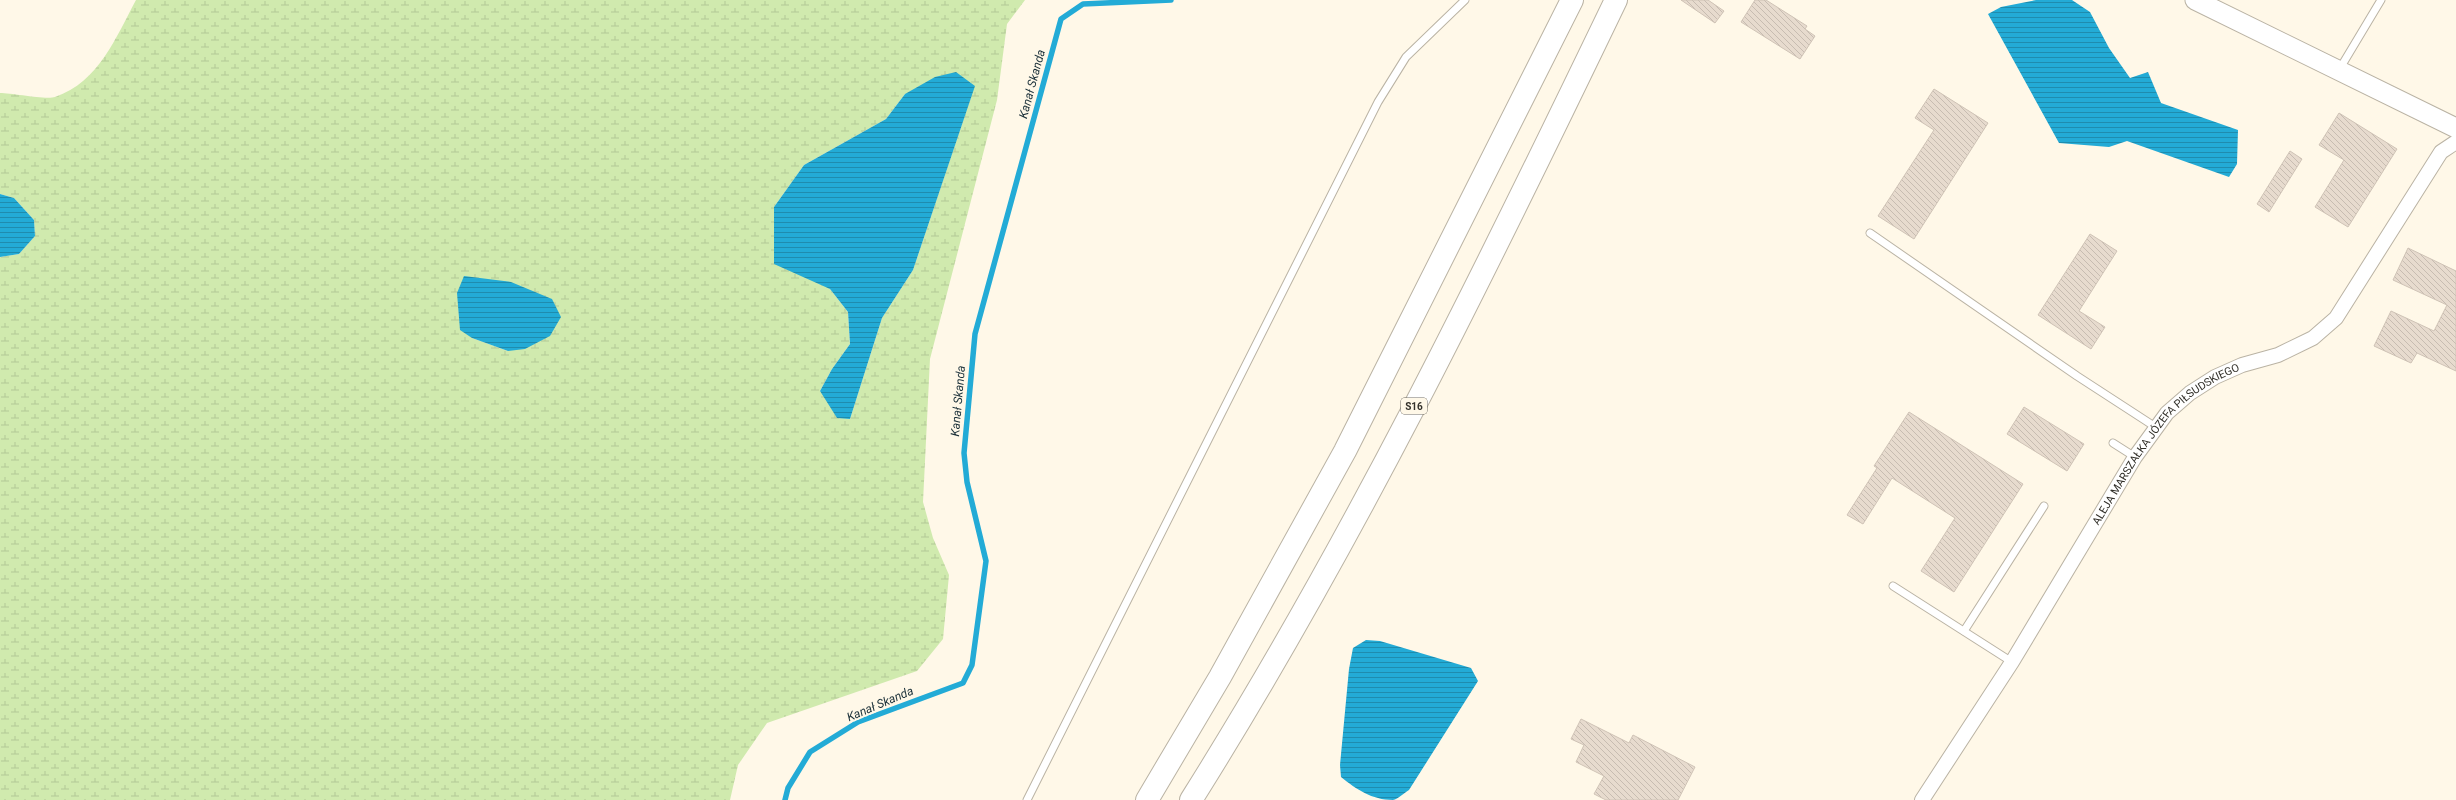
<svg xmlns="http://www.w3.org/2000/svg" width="2456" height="800" viewBox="0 0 2456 800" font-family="Roboto,sans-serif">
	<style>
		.wetland { fill: url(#wetland-marsh); fill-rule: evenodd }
		.water { fill: url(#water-rules) }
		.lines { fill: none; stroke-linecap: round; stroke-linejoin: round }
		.stream { stroke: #23abd6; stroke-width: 5.5 }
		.building { fill: url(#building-back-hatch); stroke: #cfc3b6 }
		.lane-casing { stroke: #bab3a4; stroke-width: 9 }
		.street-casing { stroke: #bab3a4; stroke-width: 16 }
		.secondary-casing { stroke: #bab3a4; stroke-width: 21 }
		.highway-casing { stroke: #bab3a4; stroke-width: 24 }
		.lane { stroke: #fff; stroke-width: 7 }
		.street { stroke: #fff; stroke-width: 14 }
		.secondary { stroke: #fff; stroke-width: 19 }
		.highway { stroke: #fff; stroke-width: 22 }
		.labels { text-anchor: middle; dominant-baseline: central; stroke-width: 4; stroke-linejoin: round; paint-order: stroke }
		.shield { fill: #fff8e8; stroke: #706d64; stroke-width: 1 }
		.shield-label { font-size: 10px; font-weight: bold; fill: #33312b }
		.street-label { font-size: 11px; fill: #33312b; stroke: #fff8e8 }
		.water-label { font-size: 12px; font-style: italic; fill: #1b3039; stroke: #fff8e8 }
	</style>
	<defs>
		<pattern id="wetland-marsh" width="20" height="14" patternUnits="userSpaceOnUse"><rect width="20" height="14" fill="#d0eaae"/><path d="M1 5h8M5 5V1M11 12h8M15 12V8" fill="none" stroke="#b3c996"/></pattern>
		<pattern id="water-rules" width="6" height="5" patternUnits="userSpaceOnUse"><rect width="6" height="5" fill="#23abd6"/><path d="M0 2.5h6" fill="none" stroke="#1f8cae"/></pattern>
		<pattern id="building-back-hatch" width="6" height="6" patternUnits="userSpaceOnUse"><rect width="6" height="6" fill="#e7dbce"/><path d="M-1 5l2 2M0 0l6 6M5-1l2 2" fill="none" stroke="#c7bcb1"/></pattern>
	</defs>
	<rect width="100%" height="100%" fill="#fff8e8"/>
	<path class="wetland" d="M136,0H1025L1007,24L997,100L930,359L923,502L933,538L949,575L943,639L917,671L767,723L738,765L730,800H0V257L19,254L35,236L34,220L14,198L0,194V93C12,93 46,100 55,97C99,82 116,37 136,0ZM905,94L971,97L913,270L882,318L850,419L820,391L832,369L850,344L848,312L830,289L775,230L774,207L804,165L886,119ZM464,276L508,351L472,338Z"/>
	<g class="water">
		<path d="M2036,0H2072L2090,12L2109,48L2130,78L2148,72L2161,103L2238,130L2237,164L2229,177L2127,141L2109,147L2059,143L1988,14L2001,7Z"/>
		<path d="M956,72L975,86L913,270L882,318L850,419L837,418L820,391L832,369L850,344L848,312L830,289L774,264V207L804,165L886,119L905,94L935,77Z"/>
		<path d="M0,194L14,198L34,220L35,236L19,254L0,257Z"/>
		<path d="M464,276L511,282L552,299L561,317L550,336L525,349L508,351L472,338L460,330L457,293Z"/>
		<path d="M1366,640L1380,641L1471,668L1478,681L1409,790C1404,793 1398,799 1393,800C1372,800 1356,789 1341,777L1340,765L1349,669L1353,648Z"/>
	</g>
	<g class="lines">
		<path class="stream" d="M785,800L788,788L810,752L858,722L963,683L972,665L986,561L967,482L964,453L975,334L1061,19L1083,4L1171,0"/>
	</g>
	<g class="building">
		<path d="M1681,0H1708L1724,11L1715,23Z"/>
		<path d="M1755,0H1766L1807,26L1805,29L1815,36L1800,59L1741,22Z"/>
		<path d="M1934,89L1988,123L1914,239L1878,216L1934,130L1915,118Z"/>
		<path d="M2339,113L2397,149L2348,227L2315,207L2344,160L2319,145Z"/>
		<path d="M2290,151L2302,159L2269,212L2257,204Z"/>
		<path d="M2090,234L2117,251L2079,311L2105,327L2091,349L2038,315Z"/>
		<path d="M2408,248L2456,271V371L2417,353L2411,363L2374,346L2391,311L2434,331L2447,305L2393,280Z"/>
		<path d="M2024,407L2084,444L2067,471L2007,434Z"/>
		<path d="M1909,412L2023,484L1954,592L1921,571L1955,518L1892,478L1863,524L1847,515L1877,468L1874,466Z"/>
		<path d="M1581,719L1629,743L1633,735L1695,767L1678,800H1606L1594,794L1604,776L1576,762L1584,745L1571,739Z"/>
	</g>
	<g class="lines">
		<defs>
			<g id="lane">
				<path d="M2339,70L2381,0"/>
				<path d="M1870,233L2077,376L2157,428"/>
				<path d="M2113,443L2135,457"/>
				<path d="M1893,586L2012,662"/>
				<path d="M1964,631L2044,506"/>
				<path d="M1027,800L1378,102L1406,57L1465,0"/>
			</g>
			<g id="street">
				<path id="s1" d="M1922,800L2012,662L2135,457L2167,413L2190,393L2215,377L2242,365L2278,355L2313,338L2336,318L2441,152L2456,142"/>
			</g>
			<path id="secondary" d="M2195,0L2456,128"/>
			<g id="highway">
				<path d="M1147,800L1220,677L1345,451L1572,0"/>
				<path d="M1191,800C1352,544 1485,272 1616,0"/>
			</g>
		</defs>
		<use href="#lane" class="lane-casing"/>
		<use href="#street" class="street-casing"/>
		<use href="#secondary" class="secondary-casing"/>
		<use href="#highway" class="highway-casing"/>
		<use href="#lane" class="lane"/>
		<use href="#street" class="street"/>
		<use href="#secondary" class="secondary"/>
		<use href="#highway" class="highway"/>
	</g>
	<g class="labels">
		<rect class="shield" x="1401" y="398" width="26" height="16" rx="3"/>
		<g class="shield-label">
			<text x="1414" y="406">S16</text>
		</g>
		<g class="street-label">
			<text stroke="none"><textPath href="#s1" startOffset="435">ALEJA MARSZAŁKA JÓZEFA PIŁSUDSKIEGO</textPath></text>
		</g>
		<g class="water-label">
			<text transform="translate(1032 84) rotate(-75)">Kanał Skanda</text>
			<text transform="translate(958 401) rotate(-85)">Kanał Skanda</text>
			<text transform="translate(880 704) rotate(-23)">Kanał Skanda</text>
		</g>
	</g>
</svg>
